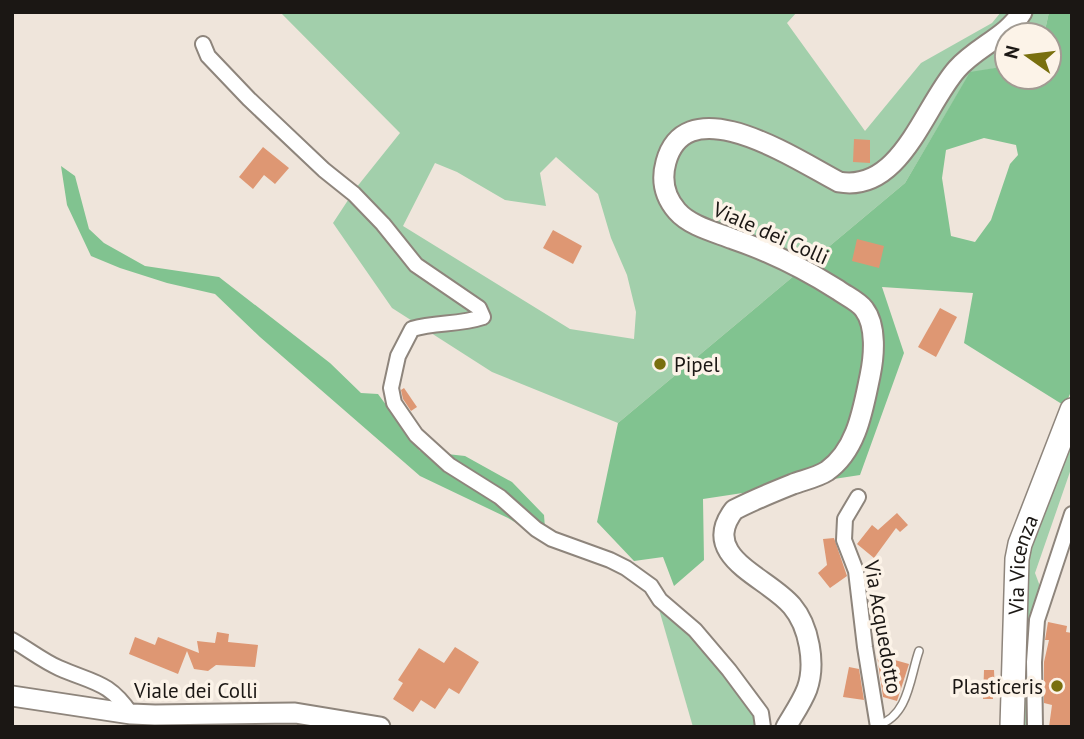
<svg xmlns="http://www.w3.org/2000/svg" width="1084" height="739" viewBox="0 0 1084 739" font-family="'PT Sans',sans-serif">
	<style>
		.green { fill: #a2cfab; fill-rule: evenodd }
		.forest { fill: #81c390; fill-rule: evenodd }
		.building { fill: #de9773 }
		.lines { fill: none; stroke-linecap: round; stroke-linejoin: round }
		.lane-casing { stroke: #8e857c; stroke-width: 10 }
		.street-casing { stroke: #8e857c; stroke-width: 18 }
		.secondary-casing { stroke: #8e857c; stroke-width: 23 }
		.primary-casing { stroke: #8e857c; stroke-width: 26 }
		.lane { stroke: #fff; stroke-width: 7 }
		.street { stroke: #fff; stroke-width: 14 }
		.secondary { stroke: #fff; stroke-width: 19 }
		.primary { stroke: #fff; stroke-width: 23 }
		.poi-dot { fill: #796f0e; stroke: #fcf3e8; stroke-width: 2.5 }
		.labels { text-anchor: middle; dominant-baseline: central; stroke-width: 7; stroke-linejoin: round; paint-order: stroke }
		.street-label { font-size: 21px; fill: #1b1714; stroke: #fcf3e8 }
		.poi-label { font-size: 21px; fill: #1b1714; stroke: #fcf3e8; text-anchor: start }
	</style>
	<rect width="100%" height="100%" fill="#efe5db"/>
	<g class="green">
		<path d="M280,12H797L787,23L865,131L921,63L992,23L1001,12H1049L1044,35H1007V66L970,73L905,183L618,423L492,372L392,308L333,223L356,188L400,133ZM556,157L598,194L611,238L627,275L636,312L634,339L570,329L403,226L435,163L457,172L505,200L546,206L540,173Z"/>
		<path d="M1072,433V466L1035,573L1041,589L1028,727H1021L1025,561Z"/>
		<path d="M658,606L687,625L758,714L761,727H693Z"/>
	</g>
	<g class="forest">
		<path d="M1049,12H1072V389L1065,406L964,343L973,293L882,287L904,353L860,475L703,499L704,560L674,586L663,557L634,561L597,522L618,423L905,183L970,72L1007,66V77H1049V35H1044ZM984,138L1016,145L1018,155L1010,164L991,220L975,242L951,236L942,178L946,150Z"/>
		<path d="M61,166L75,176L89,229L104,243L145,266L219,277L330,363L361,393L378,394L420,451L465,456L512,482L544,515L546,541L508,518L420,476L260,337L215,294L167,283L120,268L91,256L67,205Z"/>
	</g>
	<g class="building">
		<path d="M854,139L870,140V163L853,162Z"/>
		<path d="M263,147L289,168L275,184L264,175L253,189L239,177Z"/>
		<path d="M553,230L582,246L573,264L543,248Z"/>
		<path d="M857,239L884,246L879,268L852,261Z"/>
		<path d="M940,308L957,317L936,357L918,347Z"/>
		<path d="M404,388L417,407L411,411L403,399L401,390Z"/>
		<path d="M897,513L908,525L900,532L896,528L874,558L857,544L872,525L878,530Z"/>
		<path d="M834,538L847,576L830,588L818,573L827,565L823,539Z"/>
		<path d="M1048,622L1067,626L1066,632L1072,633V727H1049L1052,705L1044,703V662L1049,640H1045Z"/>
		<path d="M217,632L229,634L228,642L258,645L255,667L216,665L208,671L194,669L187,651L178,674L129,654L135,637L155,645L158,637L199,653L197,641L215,643Z"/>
		<path d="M455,647L479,662L459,694L449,688L435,709L421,700L413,712L393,699L403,683L398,680L419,648L444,663Z"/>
		<path d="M877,655L909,664L897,701L883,697Z"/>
		<path d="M849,667L859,669L864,700L843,697Z"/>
		<path d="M984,670H994L995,696H993V699H983Z"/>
	</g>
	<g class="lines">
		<defs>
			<path id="lane" d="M878,725C909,716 910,676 919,651"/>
			<g id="street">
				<path d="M203,44L208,56L249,99L324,170L354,194L383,224L416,265L479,308L483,317C459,325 436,322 412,329L398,356L391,388L394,403L416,435L449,465L500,497L536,529L552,539L610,560L626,568L651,586L660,600L695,630L729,670L761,713L763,727"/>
				<path d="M858,497L845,519L844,540L856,571L865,647L878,727"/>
				<path d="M12,640C28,649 43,661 59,668C93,683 109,681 131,714"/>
				<path d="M1035,727L1034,662L1037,620L1072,514"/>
			</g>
			<g id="secondary">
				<path d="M12,696L131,714L155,715L295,713L380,727"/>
				<path d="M786,727C793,715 802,702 807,689C816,664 809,626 792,606C768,577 698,557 734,510C753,500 773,492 793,484C804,480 818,477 827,471C857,450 863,409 870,376C874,357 877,326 864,309C858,301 846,296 838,290C805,269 771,252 733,239C715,232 690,226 677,211C664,196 661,180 666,162C687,85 800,162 839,182C901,193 924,106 957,69C976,47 1007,37 1022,12"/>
			</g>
			<g id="primary">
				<path id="s1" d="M1012,727L1017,559L1020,544L1072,410"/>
			</g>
		</defs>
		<use href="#lane" class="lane-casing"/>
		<use href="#street" class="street-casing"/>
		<use href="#secondary" class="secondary-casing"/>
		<use href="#primary" class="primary-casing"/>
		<use href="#lane" class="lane"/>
		<use href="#street" class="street"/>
		<use href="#secondary" class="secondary"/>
		<use href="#primary" class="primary"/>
	</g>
	<g class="poi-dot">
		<circle cx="660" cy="364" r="7"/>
		<circle cx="1057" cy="686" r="7"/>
	</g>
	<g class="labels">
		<g class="street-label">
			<text transform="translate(771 233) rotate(24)">Viale dei Colli</text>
			<text stroke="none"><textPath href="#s1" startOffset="163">Via Vicenza</textPath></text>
			<text transform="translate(883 627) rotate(80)">Via Acquedotto</text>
			<text x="196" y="690">Viale dei Colli</text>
		</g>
		<g class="poi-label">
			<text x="674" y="364">Pipel</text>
			<text x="1043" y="686" text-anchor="end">Plasticeris</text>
		</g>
	</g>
	<rect width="1084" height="739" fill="none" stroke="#1b1714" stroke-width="28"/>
	<g transform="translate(1028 56) rotate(284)"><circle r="33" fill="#fcf3e8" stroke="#a29b93" stroke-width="2"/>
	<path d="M0-5L12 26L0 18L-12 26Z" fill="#796f0e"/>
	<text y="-10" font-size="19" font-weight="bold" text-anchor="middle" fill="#1b1714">N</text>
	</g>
</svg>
